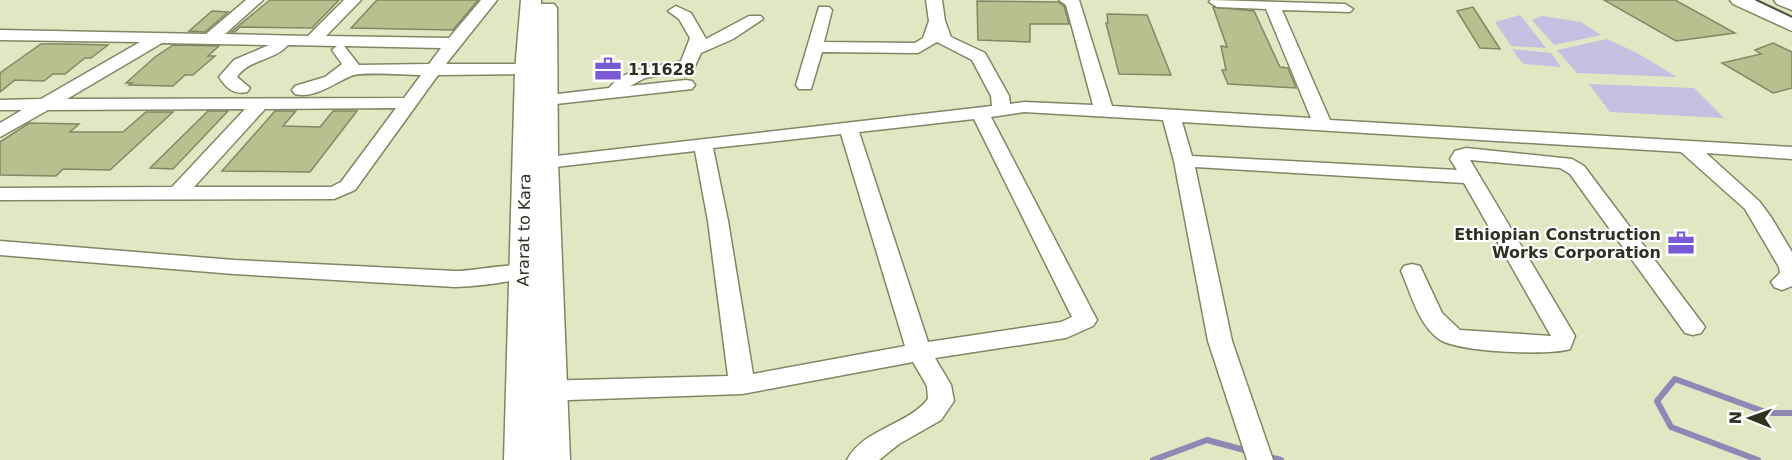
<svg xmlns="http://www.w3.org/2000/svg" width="1792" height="460" viewBox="0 0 1792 460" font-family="'DejaVu Sans',sans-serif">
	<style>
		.green { fill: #c4c0e2 }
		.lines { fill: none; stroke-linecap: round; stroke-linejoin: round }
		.stream { stroke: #8f88b5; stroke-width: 6 }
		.building { fill: #b9c08f; stroke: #828765; stroke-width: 1.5 }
		.minor-casing { stroke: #818664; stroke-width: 3 }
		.major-casing { stroke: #818664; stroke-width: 3 }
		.minor { fill: #fff; fill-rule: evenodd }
		.major { fill: #fff; fill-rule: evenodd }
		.tram { stroke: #474b38; stroke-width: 1.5 }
		.labels { text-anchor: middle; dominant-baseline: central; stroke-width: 4.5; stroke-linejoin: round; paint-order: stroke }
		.poi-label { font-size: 16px; font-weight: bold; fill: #2e3122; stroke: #fff; text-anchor: start }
		.street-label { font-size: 16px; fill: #2e3122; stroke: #fff }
	</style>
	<rect width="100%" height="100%" fill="#e1e7c2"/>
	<g class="green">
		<path d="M1520,15L1546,48L1511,46L1495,22Z"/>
		<path d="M1542,16L1581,22L1601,35L1554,45L1532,20Z"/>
		<path d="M1607,39L1637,53L1677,77L1577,73L1557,50Z"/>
		<path d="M1512,49L1551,53L1561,67L1523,64Z"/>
		<path d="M1589,84L1694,88L1724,118L1610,112Z"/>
	</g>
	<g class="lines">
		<g class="stream">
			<path d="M1266,456L1281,460"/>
			<path d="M1153,460L1207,440L1248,451"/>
			<path d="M1758,460L1671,427L1657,401L1675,379L1768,413H1792"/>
		</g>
	</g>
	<g class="building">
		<path d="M270,0H339L312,28L240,27L235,32H231Z"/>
		<path d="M377,0H478L453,30L351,28Z"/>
		<path d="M1604,0H1675L1735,33L1676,41Z"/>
		<path d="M977,1L1058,2L1064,6L1069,24H1030V42L978,40Z"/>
		<path d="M1213,7L1254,11L1280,67L1288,68L1296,88L1228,84L1222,70H1226L1221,46L1227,47Z"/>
		<path d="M1473,7L1500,49L1480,48L1457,11Z"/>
		<path d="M212,11L228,12L205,32L189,31Z"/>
		<path d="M1107,14L1147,15L1171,75L1119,74L1106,23H1108Z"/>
		<path d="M1773,43L1792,52V88L1773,93L1722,63L1761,54L1755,50Z"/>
		<path d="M41,44H69L108,45L91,58H85L65,74H53L44,81L15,80L0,92V73Z"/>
		<path d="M173,45L219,46L208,56H215L201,68L193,75H185L173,86L129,85L132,83H126L155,57Z"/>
		<path d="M208,111H228L173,169L150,168Z"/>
		<path d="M275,111H296L283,126L320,127L333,111H357L310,172L222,171Z"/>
		<path d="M146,112H173L110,170L63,169L56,176L0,175V142L29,123L79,124L70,132H123Z"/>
	</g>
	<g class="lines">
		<defs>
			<g id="minor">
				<path d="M246,0H263L225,34L308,36L344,0H361L326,36L449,38L481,0H497L446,64H542L548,65L550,69L548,73L542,74L438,75L355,190L334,199L0,200V188L172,187L245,109L48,110L0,137V123L22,110H0V100L41,99L140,42L0,40V30L206,34ZM162,43L269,45L234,60L219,77C226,88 234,95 247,92L250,88L237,77C249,59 274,61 288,45L337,46L332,50L342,64L325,77L295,86L292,90L295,94C315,99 334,83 351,76C362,71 407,75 421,75L404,98L67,99ZM344,46L441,48L429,64L359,65ZM396,108L341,182L331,187H194L265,109Z"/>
				<path d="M926,0H942L945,21L951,37L985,53L1009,96L1010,104L1024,102L1093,105L1066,5L1059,0H1079L1112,106L1311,118L1266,9L1217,7L1209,2L1211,0L1345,4L1353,9L1350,12L1282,10L1330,120L1792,147V159L1706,153L1759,201L1771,217L1792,252V286L1782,290L1774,287L1771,282L1780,273L1779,267L1745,209L1681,152L1182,122L1192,156L1457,170L1450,159L1455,151L1466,148L1572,159L1584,166L1705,327L1701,333L1693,335L1685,333L1570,174L1560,168L1470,160L1575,336L1570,349C1549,356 1456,352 1439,339C1418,324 1411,293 1401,271L1404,266L1412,264L1420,266L1442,313L1460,330L1551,336L1464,183L1195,167L1232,341L1273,460H1247L1208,341L1174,161L1163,120L1024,112L991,117L1097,320L1093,326L1066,338L935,358L951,385L954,401L941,420L899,444L879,460H847C863,429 908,425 928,399L927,386L913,362L742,394L540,401L531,398L527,391L531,384L540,381L728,376L708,221L695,151L546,168L539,166L536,162L539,158L992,106L991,96L972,60L937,42L918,53L822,52L811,89H799L796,85L819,7H829L832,10L824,42L915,43L923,38L929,21ZM974,119L1072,317L1061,322L928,342L859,132ZM841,134L905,346L753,374L728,221L713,148Z"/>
				<path d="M676,6L691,13L706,39L749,16H761L763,19L733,39L701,53L694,68L645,78L630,86L686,80L692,81L695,85L692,89L547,105L541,104L538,100L541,96L609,88C629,65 654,68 681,61L690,38L679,19L668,11Z"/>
				<path d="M0,241L234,260L455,271C474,271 516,262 531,266L534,271L531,276C506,283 480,286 455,287L234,274L0,255Z"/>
			</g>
			<g id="major">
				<path d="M521,0H541V4H554L557,8L558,162L570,460H504L515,71Z"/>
				<path d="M1730,0H1756L1792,17V31L1733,4Z"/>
				<path d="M1774,0H1792V10L1777,4Z"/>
			</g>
		</defs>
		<use href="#minor" class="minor-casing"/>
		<use href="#major" class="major-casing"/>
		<use href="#minor" class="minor"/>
		<use href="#major" class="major"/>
		<path class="tram" d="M1756,0L1792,17"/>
	</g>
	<defs>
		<symbol id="office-bare" viewBox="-9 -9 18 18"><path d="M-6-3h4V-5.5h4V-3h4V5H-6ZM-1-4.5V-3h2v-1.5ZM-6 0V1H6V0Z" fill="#7a5ad4" stroke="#fff" stroke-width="2.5" paint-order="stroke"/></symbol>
	</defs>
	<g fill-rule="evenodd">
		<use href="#office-bare" x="589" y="50" width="38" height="38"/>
		<use href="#office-bare" x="1662" y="224" width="38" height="38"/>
	</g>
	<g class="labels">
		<g class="poi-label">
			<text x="628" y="69">111628</text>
			<text x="1661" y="234" text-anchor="end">Ethiopian Construction<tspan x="1661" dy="18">Works Corporation</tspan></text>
		</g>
		<g class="street-label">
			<text transform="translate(524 230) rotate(-89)">Ararat to Kara</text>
		</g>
	</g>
	<g transform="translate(1750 418) rotate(271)" stroke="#ffffff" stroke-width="4.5" paint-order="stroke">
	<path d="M0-4.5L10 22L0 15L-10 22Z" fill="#2e3122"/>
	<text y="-9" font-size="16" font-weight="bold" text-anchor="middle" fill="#2e3122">N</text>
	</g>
</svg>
